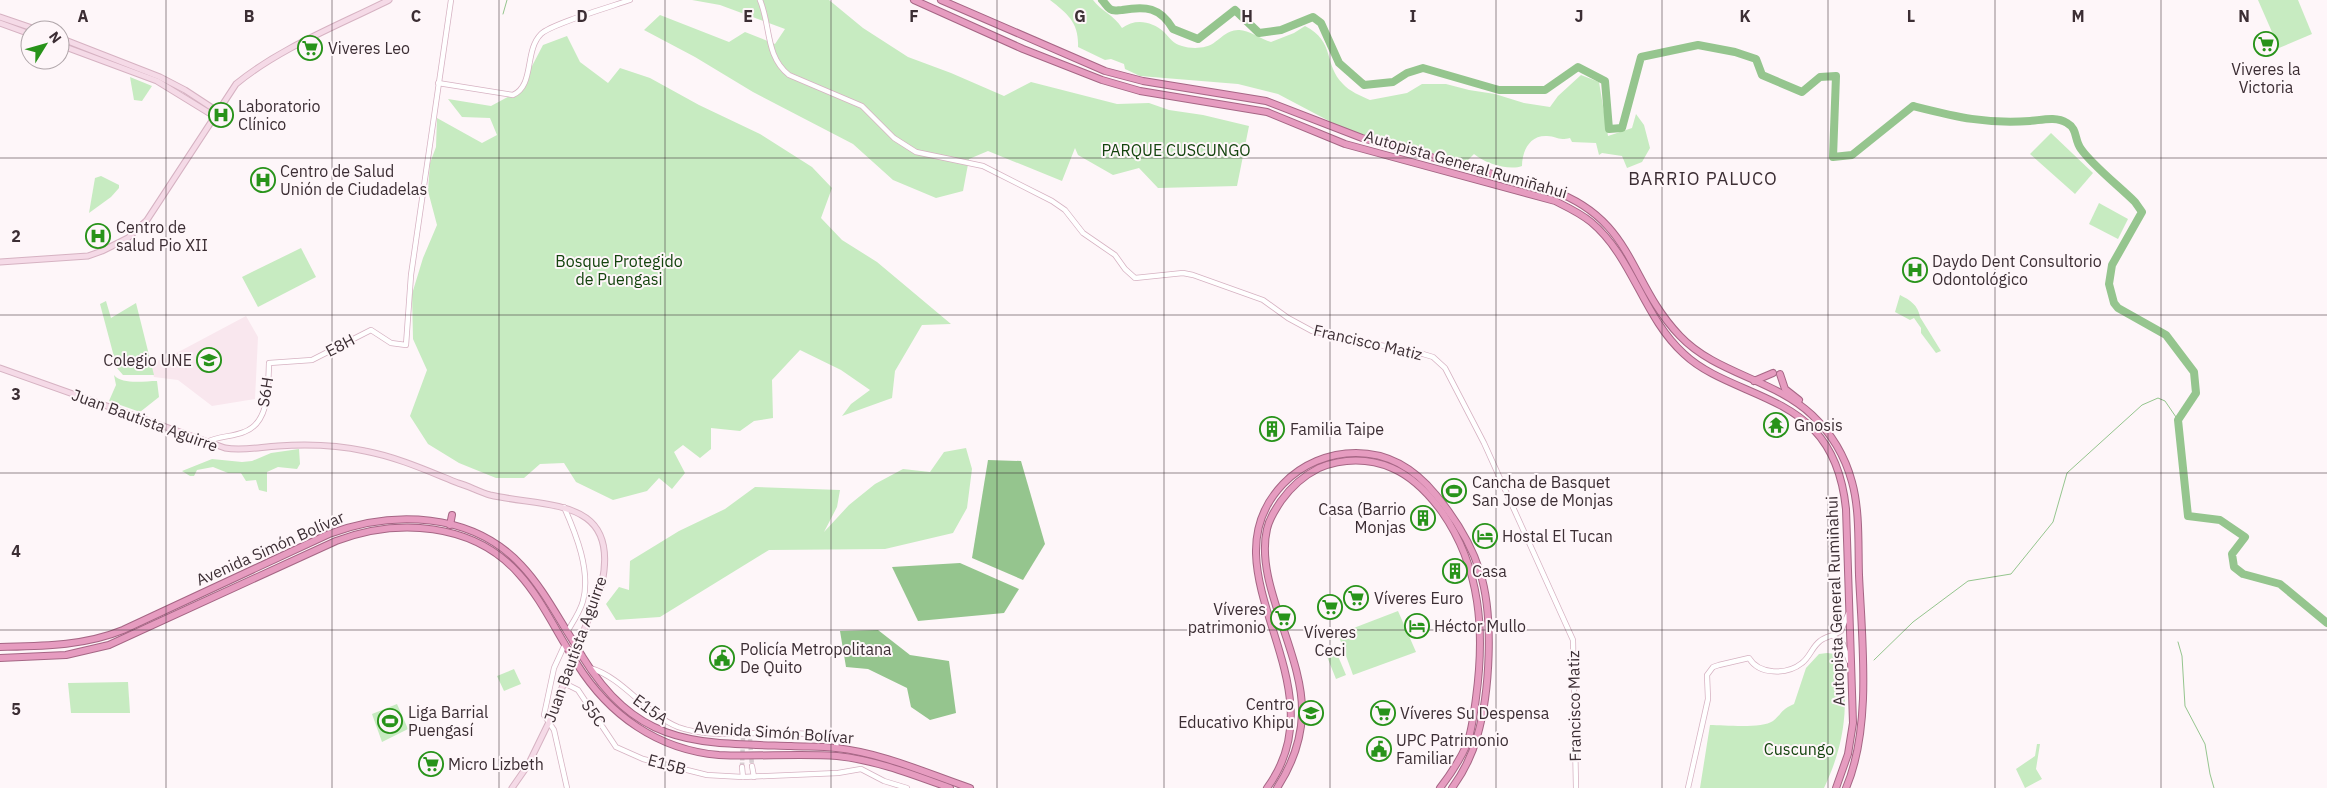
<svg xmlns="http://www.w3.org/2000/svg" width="2327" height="788" viewBox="0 0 2327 788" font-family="'IBM Plex Sans',sans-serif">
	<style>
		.built { fill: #f9e7ee }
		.green { fill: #c7ebc1 }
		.water { fill: #95c58e }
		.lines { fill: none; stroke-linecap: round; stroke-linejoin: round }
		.stream { stroke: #95c58e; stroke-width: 1 }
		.river { stroke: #95c58e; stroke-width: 8 }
		.tertiary-tunnel { stroke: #d7ced2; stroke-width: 4.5; stroke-dasharray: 4.5 2; stroke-linecap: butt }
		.tertiary-casing { stroke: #d6b2c2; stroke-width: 6 }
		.secondary-casing { stroke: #d6b2c2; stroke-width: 7 }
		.trunk-casing { stroke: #a66685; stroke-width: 8 }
		.tertiary { stroke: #fff; stroke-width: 4.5 }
		.secondary { stroke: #f5dae7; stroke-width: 5 }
		.trunk { stroke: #e69cc0; stroke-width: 6 }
		.trunk-bridge-casing { stroke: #a66685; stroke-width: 8; stroke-linecap: butt }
		.trunk-bridge { stroke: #e69cc0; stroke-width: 6 }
		.grid { fill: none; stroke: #3c2e34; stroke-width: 1; stroke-opacity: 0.55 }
		.labels { text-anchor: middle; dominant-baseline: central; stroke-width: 4; stroke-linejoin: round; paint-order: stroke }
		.poi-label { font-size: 16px; fill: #3c2e34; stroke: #fef6f9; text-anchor: start }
		.park-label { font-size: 16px; fill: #14440e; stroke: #fef6f9 }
		.street-label { font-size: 16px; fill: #3c2e34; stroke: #fef6f9 }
		.neighbourhood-label { font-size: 18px; letter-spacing: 1px; fill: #3c2e34; stroke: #fef6f9 }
		.grid-label { font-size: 16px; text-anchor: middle; font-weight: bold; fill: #3c2e34; stroke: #fef6f9; stroke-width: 4; stroke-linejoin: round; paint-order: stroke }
	</style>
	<rect width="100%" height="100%" fill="#fef6f9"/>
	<path class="built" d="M246,316L258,337L255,399L212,406L178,380L154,377L150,363L169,357Z"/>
	<g class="green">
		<path d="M692,0H829L863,28L908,57L951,73L1004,96L1031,82L1117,104L1149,103L1169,110L1203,115L1249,126L1237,186L1158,188L1139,168L1113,175L1078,155L1075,148L1062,181L988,151L969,159L963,191L936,198L893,180L853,144L753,92L695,57L644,30L660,15L729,42L745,32L775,44L785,29L720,5Z"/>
		<path d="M1050,0H1093C1101,11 1114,15 1122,28C1135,18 1152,21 1164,32C1170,38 1173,44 1182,46C1191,49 1207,49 1215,42C1224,36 1226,31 1238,30C1247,29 1261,39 1271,42L1294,33L1305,26C1336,42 1323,64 1343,84C1349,91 1361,96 1370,100L1407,93L1422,84H1446L1469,90L1495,94L1524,103L1550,107L1558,96L1581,75L1599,82L1608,136L1632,128L1636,114L1644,125L1650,148L1642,162L1627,168L1622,156L1602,153L1599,155L1596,143L1572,142L1570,138C1557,141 1557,136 1547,136C1529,135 1522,152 1522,166C1509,171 1484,163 1474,154L1466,162L1348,131L1278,94L1238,84L1140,76L1125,69L1124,64L1111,59L1105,60L1078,47C1079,23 1068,14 1050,0Z"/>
		<path d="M2258,0H2298L2312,34L2279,48Z"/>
		<path d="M567,36L580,62L608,83L620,68L650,78L699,105L760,134L812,167L832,188L821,218L842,240L877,262L951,324L922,325L895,371L892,398L842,416L851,404L870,390L841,370L800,350L772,380L773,418L754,421L740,431L711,428V449L700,458L683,445L674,452L685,473L672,489L659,478L647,491L613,500L576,482L564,463L540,464L524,478H496L459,463L428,444L410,416L427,370L413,339L412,294L423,258L437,225L428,191L430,163L436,147L437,118L482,143L497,135L490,118L462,117L448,99L491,106L519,91L543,45Z"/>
		<path d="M130,77L152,86L142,101L134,100Z"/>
		<path d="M2051,133L2093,173L2075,194L2030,154Z"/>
		<path d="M101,176L119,185V188L111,197L89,213L95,178Z"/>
		<path d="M2099,203L2128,219L2118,239L2089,224Z"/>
		<path d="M301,248L316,277L258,307L242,277Z"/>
		<path d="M1900,295C1910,300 1918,305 1920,317L1941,351L1936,353L1921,333V328L1914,318L1910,320L1895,312Z"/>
		<path d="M106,301L111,318L136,303L154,375H123L117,368L100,304Z"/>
		<path d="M114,375C122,385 144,381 157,381L159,397L140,412L109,401L116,385Z"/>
		<path d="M966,448L972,469L967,508L953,533L885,549L769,550L660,617L616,620L606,604L619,587L629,590L630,561L679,531L725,509L755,487L840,490L837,507L824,532L849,505L875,484L903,469L930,472L944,452Z"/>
		<path d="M299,449L300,464L297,469L278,467L267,472V492L259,490L256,480L246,481L241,473H228L213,467L197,470L194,476H190L182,471L212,459L242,462L252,461L271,453Z"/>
		<path d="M1398,611L1416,652L1353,675L1338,634Z"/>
		<path d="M1335,649L1346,675L1336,679L1326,654Z"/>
		<path d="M1827,653L1843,655C1847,708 1847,739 1824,788H1700L1710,725C1724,725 1762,729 1773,721C1783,713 1780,710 1794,704L1806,668L1819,654Z"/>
		<path d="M514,669L521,684L504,691L497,676Z"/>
		<path d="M128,682L130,713H71L68,683Z"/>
		<path d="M397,704L408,729L382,742L372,714Z"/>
		<path d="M2037,744H2040L2036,769L2042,779L2025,788L2016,769L2035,756Z"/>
	</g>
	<g class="water">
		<path d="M988,460L1021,461L1045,544L1023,580L972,558Z"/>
		<path d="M960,563L1019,589L1004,613L918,621L892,567Z"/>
		<path d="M878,630L910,655L949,661L956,713L930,720L911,707L907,688L868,669L846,667L840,631Z"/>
	</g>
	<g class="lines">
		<g class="stream">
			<path d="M503,14L507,0"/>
			<path d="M2178,642L2182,656L2185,706L2205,744L2210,774L2214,788"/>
			<path d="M1874,660L1913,622L1968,581L2011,574L2053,522L2067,473L2142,405L2158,398L2165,401L2178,420"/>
		</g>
		<path class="river" d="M1102,0C1105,3 1107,7 1110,9C1114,12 1118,10 1122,10C1146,6 1160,7 1173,29L1198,39L1235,10L1259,33L1281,30L1313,17L1321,23L1339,63L1364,85L1393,82L1407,73L1423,68L1499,90H1545L1578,67L1605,81L1609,129L1622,128L1641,57L1698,45L1735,52L1756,59L1762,75L1802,92L1820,77L1836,76L1833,157L1852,155L1913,106C1957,117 1984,124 2030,121C2042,120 2056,116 2067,123C2078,129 2074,140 2081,149C2092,165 2120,187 2135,202L2142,212L2112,265L2109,284L2114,303L2118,308L2166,335L2194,372L2196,393L2178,420L2188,516L2220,520L2245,537L2232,554L2234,567L2243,574L2280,584L2327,623"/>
		<g class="tertiary-tunnel">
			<path d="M750,739L752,766"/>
			<path d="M742,767L743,738"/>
		</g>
		<defs>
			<g id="tertiary">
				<path d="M760,0C771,26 765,56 789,75L862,106L894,138L916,152L983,166L1052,201L1065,210L1083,233L1115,255L1125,269L1135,278L1183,273L1193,275L1263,300L1288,318L1312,331L1423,354L1433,357L1445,368L1484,443L1573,640L1576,788"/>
				<path d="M438,83L513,95C535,85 524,51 541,34C551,24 613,6 630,0"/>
				<path d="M207,442C218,436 232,437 244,432C270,423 268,386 269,363L312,360L371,330L391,343L406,345L411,275L451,0"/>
				<path d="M564,507C576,534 591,571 583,601C580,612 573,622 567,632"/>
				<path d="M1833,636L1843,644L1849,661"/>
				<path d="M565,644L554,668L544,715L554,730L567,788"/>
				<path d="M590,668C624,678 644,713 678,727C705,737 737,733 765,733C789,732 813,734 837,737L836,748"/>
				<path d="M564,683L578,690L616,747L643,759L707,775L743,777L838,773L861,769L884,781L907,788"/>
				<path d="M752,766L754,777"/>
				<path d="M742,767L743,777"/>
				<path d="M1688,788L1708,699L1707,675L1713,667L1719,665L1749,658C1759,675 1787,675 1802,663C1810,657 1812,647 1820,641C1826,636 1834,636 1841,631L1848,614"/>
			</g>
			<g id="secondary">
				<path d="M0,17L38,30"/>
				<path d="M0,23L30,34"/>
				<path d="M60,38L160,77L185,90L217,111"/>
				<path d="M60,45L157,81L214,116"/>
				<path d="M0,262L88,256L102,251L128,238L147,220L236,84C280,48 337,26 389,0"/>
				<path d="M0,368L225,448C243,451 260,447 278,446C307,444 337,445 365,451C397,457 428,471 458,483C469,486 479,492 490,495C546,508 620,496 602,583L549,722L528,765L512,788"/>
			</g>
			<g id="trunk">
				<path d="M914,0L1023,49L1102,80L1140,91L1267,112L1345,144L1555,201C1567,207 1580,213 1591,222C1633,257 1643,317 1684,354C1719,387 1779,393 1814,430C1835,452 1843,480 1846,509L1853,723L1848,754L1836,788"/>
				<path d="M941,0L1105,71L1143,81L1266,101L1362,138L1551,190C1635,220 1628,282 1680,336C1716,374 1774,379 1812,415C1831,433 1845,456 1852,482C1860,511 1858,545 1859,575C1862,641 1872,727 1846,788"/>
				<path d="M1780,374L1785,389L1799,400"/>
				<path d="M1754,381L1773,373"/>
				<path d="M450,525L452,515"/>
				<path d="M0,647C42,646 84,646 123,630L329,534C392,510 472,512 521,565C542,587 557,616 573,641"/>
				<path d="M582,656C638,747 695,743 791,746C806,747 821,746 836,748C882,753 926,773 970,788"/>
				<path d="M0,658L66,655L109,645L336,541C397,518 473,522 519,574C539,596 553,625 569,651"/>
				<path d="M577,664C609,715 658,750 719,755C758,757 798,753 837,756C876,760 914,775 950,788"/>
				<path d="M1267,788C1345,682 1199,572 1283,484C1302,464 1329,453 1356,453C1390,453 1415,469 1436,495C1455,518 1471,543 1480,572C1494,616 1490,693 1477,737C1472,755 1463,773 1452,788"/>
				<path d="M1277,788C1292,765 1301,742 1302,714C1304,654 1254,584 1267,529C1269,519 1275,510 1281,501C1291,487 1303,476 1319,468C1343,458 1369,458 1392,468C1413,477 1429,494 1442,512C1481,568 1485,632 1476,698C1474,713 1472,730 1467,744C1460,760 1450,775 1440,788"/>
			</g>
		</defs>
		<use href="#tertiary" class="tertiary-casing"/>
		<use href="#secondary" class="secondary-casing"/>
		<use href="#trunk" class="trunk-casing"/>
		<use href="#tertiary" class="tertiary"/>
		<use href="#secondary" class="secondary"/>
		<use href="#trunk" class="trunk"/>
		<defs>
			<g id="trunk-bridge">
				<path d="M573,641L582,656"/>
				<path d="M569,651L577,664"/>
			</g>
		</defs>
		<use href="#trunk-bridge" class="trunk-bridge-casing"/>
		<use href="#trunk-bridge" class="trunk-bridge"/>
	</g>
	<path class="grid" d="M166,0V788M332,0V788M499,0V788M665,0V788M831,0V788M997,0V788M1164,0V788M1330,0V788M1496,0V788M1662,0V788M1828,0V788M1995,0V788M2161,0V788M0,158H2327M0,315H2327M0,473H2327M0,630H2327"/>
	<defs>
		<symbol id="supermarket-ring" viewBox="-11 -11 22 22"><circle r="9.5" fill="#fef6f9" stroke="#28931a" stroke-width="1.5"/><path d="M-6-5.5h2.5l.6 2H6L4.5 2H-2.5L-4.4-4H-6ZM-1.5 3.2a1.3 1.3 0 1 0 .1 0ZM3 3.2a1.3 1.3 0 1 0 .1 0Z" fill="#28931a"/></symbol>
		<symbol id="hospital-ring" viewBox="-11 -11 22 22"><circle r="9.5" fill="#fef6f9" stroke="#28931a" stroke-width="1.5"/><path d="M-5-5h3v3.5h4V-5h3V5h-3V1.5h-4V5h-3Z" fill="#28931a"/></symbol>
		<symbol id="school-ring" viewBox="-11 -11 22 22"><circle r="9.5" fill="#fef6f9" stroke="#28931a" stroke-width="1.5"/><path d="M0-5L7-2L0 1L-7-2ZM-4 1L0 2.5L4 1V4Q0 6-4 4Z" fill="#28931a"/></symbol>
		<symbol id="temple-ring" viewBox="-11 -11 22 22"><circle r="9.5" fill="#fef6f9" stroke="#28931a" stroke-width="1.5"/><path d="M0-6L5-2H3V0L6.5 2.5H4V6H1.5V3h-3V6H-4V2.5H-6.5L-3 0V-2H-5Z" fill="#28931a"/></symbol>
		<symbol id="building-ring" viewBox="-11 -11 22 22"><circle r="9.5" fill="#fef6f9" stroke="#28931a" stroke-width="1.5"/><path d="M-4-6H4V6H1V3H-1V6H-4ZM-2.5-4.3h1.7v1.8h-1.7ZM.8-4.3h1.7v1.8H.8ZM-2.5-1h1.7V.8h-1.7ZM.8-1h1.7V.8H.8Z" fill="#28931a"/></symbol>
		<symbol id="stadium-ring" viewBox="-11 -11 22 22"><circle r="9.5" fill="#fef6f9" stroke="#28931a" stroke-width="1.5"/><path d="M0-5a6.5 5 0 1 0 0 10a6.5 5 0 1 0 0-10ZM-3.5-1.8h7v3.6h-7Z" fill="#28931a"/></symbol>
		<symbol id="hotel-ring" viewBox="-11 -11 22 22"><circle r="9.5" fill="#fef6f9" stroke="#28931a" stroke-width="1.5"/><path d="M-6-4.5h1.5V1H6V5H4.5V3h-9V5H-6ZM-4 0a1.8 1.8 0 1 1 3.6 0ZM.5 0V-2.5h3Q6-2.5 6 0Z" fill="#28931a"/></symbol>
		<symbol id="civic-ring" viewBox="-11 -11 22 22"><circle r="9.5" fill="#fef6f9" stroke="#28931a" stroke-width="1.5"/><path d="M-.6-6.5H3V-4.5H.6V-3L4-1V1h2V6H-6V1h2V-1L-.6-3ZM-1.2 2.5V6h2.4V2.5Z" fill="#28931a"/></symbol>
	</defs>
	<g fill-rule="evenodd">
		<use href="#supermarket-ring" x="2252" y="30" width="28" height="28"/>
		<use href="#supermarket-ring" x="296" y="34" width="28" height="28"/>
		<use href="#hospital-ring" x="207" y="101" width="28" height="28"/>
		<use href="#hospital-ring" x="249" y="166" width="28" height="28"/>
		<use href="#hospital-ring" x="84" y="222" width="28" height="28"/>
		<use href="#hospital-ring" x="1901" y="256" width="28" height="28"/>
		<use href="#school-ring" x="195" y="346" width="28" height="28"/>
		<use href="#temple-ring" x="1762" y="411" width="28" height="28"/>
		<use href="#building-ring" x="1258" y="415" width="28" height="28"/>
		<use href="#stadium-ring" x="1440" y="477" width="28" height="28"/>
		<use href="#building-ring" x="1409" y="504" width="28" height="28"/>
		<use href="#hotel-ring" x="1471" y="522" width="28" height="28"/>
		<use href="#building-ring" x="1441" y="557" width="28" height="28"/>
		<use href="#supermarket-ring" x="1342" y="584" width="28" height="28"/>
		<use href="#supermarket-ring" x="1316" y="593" width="28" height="28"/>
		<use href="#supermarket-ring" x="1269" y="604" width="28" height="28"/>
		<use href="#hotel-ring" x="1403" y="612" width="28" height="28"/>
		<use href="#civic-ring" x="708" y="644" width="28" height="28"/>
		<use href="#school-ring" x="1297" y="699" width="28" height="28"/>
		<use href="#supermarket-ring" x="1369" y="699" width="28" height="28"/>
		<use href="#stadium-ring" x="376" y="707" width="28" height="28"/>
		<use href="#civic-ring" x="1365" y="735" width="28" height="28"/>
		<use href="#supermarket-ring" x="417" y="750" width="28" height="28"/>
	</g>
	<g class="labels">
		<g class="poi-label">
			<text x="328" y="48">Viveres Leo</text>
			<text x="2266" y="69" text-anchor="middle">Viveres la<tspan x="2266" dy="18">Victoria</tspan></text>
			<text x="238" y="106">Laboratorio<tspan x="238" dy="18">Clínico</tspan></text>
			<text x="280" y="171">Centro de Salud<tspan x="280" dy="18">Unión de Ciudadelas</tspan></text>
			<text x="116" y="227">Centro de<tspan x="116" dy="18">salud Pio XII</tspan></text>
			<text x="1932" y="261">Daydo Dent Consultorio<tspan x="1932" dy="18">Odontológico</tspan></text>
			<text x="192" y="360" text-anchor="end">Colegio UNE</text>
			<text x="1794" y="425">Gnosis</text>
			<text x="1290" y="429">Familia Taipe</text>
			<text x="1472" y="482">Cancha de Basquet<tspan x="1472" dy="18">San Jose de Monjas</tspan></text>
			<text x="1406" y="509" text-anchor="end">Casa (Barrio<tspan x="1406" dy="18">Monjas</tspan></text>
			<text x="1502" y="536">Hostal El Tucan</text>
			<text x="1472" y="571">Casa</text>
			<text x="1374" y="598">Víveres Euro</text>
			<text x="1266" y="609" text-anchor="end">Víveres<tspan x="1266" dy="18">patrimonio</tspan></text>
			<text x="1434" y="626">Héctor Mullo</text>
			<text x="1330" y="632" text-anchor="middle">Víveres<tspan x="1330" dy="18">Ceci</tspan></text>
			<text x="740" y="649">Policía Metropolitana<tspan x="740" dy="18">De Quito</tspan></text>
			<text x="1294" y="704" text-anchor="end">Centro<tspan x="1294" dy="18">Educativo Khipu</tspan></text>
			<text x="408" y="712">Liga Barrial<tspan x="408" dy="18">Puengasí</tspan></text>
			<text x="1400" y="713">Víveres Su Despensa</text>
			<text x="1396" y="740">UPC Patrimonio<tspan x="1396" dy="18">Familiar</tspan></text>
			<text x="448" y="764">Micro Lizbeth</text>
		</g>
		<g class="park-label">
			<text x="1176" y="150">PARQUE CUSCUNGO</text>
			<text x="619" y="261">Bosque Protegido<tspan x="619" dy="18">de Puengasi</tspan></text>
			<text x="1799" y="749">Cuscungo</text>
		</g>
		<g class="street-label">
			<text transform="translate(1466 164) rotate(16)">Autopista General Rumiñahui</text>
			<text transform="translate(1368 342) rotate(13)">Francisco Matiz</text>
			<text transform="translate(340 345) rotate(-27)">E8H</text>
			<text transform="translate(265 392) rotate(-81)">S6H</text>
			<text transform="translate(145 420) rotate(20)">Juan Bautista Aguirre</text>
			<text transform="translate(270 548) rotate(-24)">Avenida Simón Bolívar</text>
			<text transform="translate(1835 601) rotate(-92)">Autopista General Rumiñahui</text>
			<text transform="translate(575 649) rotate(-70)">Juan Bautista Aguirre</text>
			<text transform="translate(1574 706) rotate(-91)">Francisco Matiz</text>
			<text transform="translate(651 709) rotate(36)">E15A</text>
			<text transform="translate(594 713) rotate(55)">S5C</text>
			<text transform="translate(774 732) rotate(4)">Avenida Simón Bolívar</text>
			<text transform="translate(667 764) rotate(15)">E15B</text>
		</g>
		<g class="neighbourhood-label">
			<text x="1703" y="178">BARRIO PALUCO</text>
		</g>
	</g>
	<g class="grid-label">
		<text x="83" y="22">A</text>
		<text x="249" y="22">B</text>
		<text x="416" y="22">C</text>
		<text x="582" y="22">D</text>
		<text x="748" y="22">E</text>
		<text x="914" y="22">F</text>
		<text x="1080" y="22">G</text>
		<text x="1247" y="22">H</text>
		<text x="1413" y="22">I</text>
		<text x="1579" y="22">J</text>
		<text x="1745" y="22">K</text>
		<text x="1911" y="22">L</text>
		<text x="2078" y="22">M</text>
		<text x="2244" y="22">N</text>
		<text x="16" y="242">2</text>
		<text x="16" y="400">3</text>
		<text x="16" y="557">4</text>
		<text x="16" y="715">5</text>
	</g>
	<g transform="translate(45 45) rotate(53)"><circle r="24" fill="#fef6f9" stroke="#b0a6aa"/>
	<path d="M0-4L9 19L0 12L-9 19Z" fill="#28931a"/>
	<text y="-8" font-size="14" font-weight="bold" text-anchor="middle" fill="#3c2e34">N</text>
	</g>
</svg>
